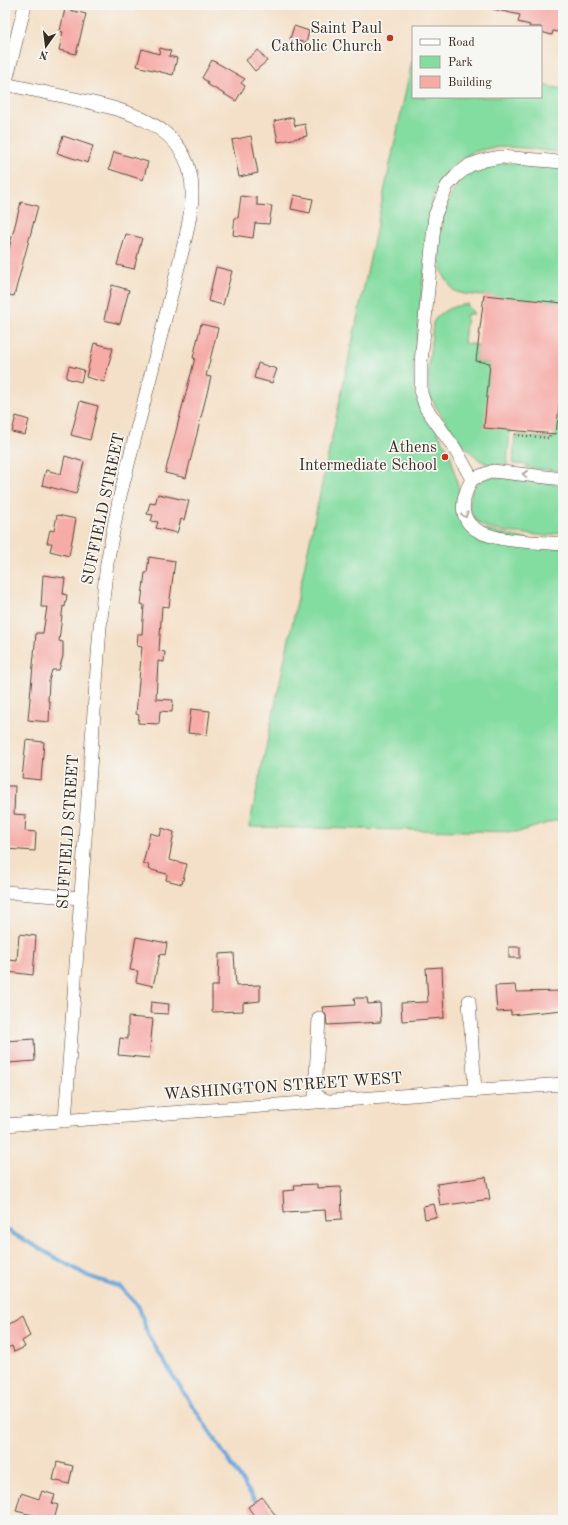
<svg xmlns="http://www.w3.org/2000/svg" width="568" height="1525" viewBox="0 0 568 1525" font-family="'Old Standard TT',serif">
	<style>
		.green { fill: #83dca0; stroke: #5f835f }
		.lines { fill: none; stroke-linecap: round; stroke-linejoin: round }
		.stream { stroke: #67a6da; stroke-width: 4 }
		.building { fill: #f6aba7 }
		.minor-casing { stroke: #574538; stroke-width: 14 }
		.path { stroke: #574538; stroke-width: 2.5; stroke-dasharray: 1 3; stroke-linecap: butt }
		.minor { stroke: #fff; stroke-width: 13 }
		.oneway { stroke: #a79f9a }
		.poi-dot { fill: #c8321e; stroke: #f6f6f2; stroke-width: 1.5 }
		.labels { text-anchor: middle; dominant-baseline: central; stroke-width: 3.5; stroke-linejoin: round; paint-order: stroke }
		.poi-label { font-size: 16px; fill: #3b2a1e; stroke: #f6f6f2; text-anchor: end }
		.street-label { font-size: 16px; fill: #3b2a1e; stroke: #f6f6f2 }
	</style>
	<rect width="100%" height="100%" fill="#f6f6f2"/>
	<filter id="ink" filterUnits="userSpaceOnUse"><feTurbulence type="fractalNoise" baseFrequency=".025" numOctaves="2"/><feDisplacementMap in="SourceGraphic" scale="8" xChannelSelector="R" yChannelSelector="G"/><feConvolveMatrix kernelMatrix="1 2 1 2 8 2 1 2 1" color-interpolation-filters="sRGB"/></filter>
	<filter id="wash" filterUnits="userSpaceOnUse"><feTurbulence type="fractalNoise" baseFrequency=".012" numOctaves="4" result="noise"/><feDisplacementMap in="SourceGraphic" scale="16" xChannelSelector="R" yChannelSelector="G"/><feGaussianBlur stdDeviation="0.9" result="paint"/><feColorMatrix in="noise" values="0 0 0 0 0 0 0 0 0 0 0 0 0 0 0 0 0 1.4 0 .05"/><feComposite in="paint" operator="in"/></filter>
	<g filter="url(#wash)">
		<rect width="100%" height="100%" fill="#f4e0c8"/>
		<g class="green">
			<path d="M412,61L413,97H541V85L563,89V153C534,150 498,141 470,154C457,160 445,173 438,186C428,205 429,230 426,251C422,289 418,328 414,366L416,386L437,431L450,454L459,490L457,500L459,514L466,526L563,547V818L519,832L249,827Z"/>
			<path d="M500,162L563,167V303L464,294L454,291C449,283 441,274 440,264C436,239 445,195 464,177C473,167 488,165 500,162Z"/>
			<path d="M467,304L474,314H467L464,343L478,345L476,361L490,363L510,430L507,465C499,464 491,466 483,462C467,453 432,408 429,390C426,372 432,341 433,322C442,310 452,306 467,304Z"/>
			<path d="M562,374L563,471L527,468V465L513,464L515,435L554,439Z"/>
			<path d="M490,477L563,485V531L548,536L506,532L487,528L476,521L469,508L472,490L480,480Z"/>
		</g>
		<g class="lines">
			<path class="stream" d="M5,1229L88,1276L120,1287L139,1307L148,1335L171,1373L258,1505"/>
		</g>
		<g id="blocks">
			<g class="building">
				<path d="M494,5H563V33L553,31L552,35L541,32V27H529L530,25L518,22L520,15L493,9Z"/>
				<path d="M65,9L86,14L76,54L59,50L63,32L60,31Z"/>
				<path d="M294,26L309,31L306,43L290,39Z"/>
				<path d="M160,48L171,51L169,56L177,58L173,75L137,66L142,49L159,54Z"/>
				<path d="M258,50L267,61L255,71L246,60Z"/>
				<path d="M212,60L245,79L241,83L245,86L236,101L207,84L208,82L202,78Z"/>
				<path d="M293,117L295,126L305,124L307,136L278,142L274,121Z"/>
				<path d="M63,136L93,146L88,163L57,153Z"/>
				<path d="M251,136L258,173L239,177L232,140Z"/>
				<path d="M114,152L148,162L143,180L109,169Z"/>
				<path d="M294,195L313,199L310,213L291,209Z"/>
				<path d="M241,196L257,198V205L272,206L269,224L255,223L253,238L233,235L235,217L238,218Z"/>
				<path d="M21,202L38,206L14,296L5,294V264Z"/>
				<path d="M126,234L142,238L134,269L117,265Z"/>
				<path d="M216,267L232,271L223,305L208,301Z"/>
				<path d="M112,285L129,290L120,324L104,320Z"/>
				<path d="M484,295L563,303V369L556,434L484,428L490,363L476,361Z"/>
				<path d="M201,324L218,328L206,376L211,377L186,478L165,473L195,358H193Z"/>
				<path d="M94,343L113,348L104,382L86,377Z"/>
				<path d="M258,363L277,369L272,383L254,378Z"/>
				<path d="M69,366L84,370L81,382L66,378Z"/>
				<path d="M80,401L98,406L90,440L71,435Z"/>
				<path d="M16,416L29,420L25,435L12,432Z"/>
				<path d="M65,456L84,462L76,494L42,485L46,470L61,474Z"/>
				<path d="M158,494L189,501L184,520L181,519L177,533L156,528L158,522L151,521L153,515L147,514L150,503L155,504Z"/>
				<path d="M57,515L76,519L69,556L50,551L52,543H47L50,530L54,531Z"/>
				<path d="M149,557L175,561L169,607L162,606L159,651L165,652L164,662L158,661L156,699L173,700L172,712L160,711L159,724L138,723L139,715L136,714L142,647L137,646L138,634H142L144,605L141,604L145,573H147Z"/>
				<path d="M43,575L65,578L63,594L67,595L65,607L63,606L59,641L63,642V656L59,670H52L49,681L48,701L50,702L49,722L28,720L36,633H43L47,607H41Z"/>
				<path d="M191,709L210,711L207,735L188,733Z"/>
				<path d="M26,740L44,742L41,780L22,778Z"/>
				<path d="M5,786H15L14,814L26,815L25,831L36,832L35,851L5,849Z"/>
				<path d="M162,828L174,832L169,860L187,864L182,884L166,880L167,874L148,869L149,865L143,864L150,833L160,836Z"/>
				<path d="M19,934L36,936L33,975L8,972L9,960L17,961Z"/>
				<path d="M136,937L167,943L165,955L160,954L153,986L136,982L138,971L130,970Z"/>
				<rect x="509" y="947" width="11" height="11"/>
				<path d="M234,953L236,986L260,985V1001L243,1003V1011L212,1012V986H218L219,954Z"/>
				<path d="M442,967L444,1018L402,1021L401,1003L428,1002L426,968Z"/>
				<path d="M515,985L516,992L563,991V1010L511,1015V1011L497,1012L495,986Z"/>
				<path d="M354,998H367L368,1004L380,1003L381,1022L327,1025L326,1015L323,1011L322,1007L355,1005Z"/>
				<path d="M151,1002L169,1004L168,1014L150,1013Z"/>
				<path d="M128,1017L153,1019L149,1058L118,1055L120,1038L128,1039Z"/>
				<path d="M34,1039L35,1061L8,1063V1059H5V1041Z"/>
				<path d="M486,1177L490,1199L440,1206L437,1184Z"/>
				<path d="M317,1184V1188L341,1187L342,1219L326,1220L325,1210L284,1212L283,1191L295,1190L294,1185Z"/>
				<path d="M434,1204L437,1217L425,1219L423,1206Z"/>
				<path d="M22,1316L30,1336L22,1341L25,1347L14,1352L12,1346L5,1349V1326Z"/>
				<path d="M57,1462L73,1466L69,1484L53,1480Z"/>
				<path d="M42,1491L55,1495L52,1503L58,1505L54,1520L16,1511L21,1493L39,1499Z"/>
				<path d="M262,1497L279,1520H257L248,1507Z"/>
			</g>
		</g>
	</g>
	<g filter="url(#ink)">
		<use href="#blocks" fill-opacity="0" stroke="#574538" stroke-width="1"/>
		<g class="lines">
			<defs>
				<g id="minor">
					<path d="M5,84C27,89 49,93 71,98C116,108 179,120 190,173C195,194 190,216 186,236L119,500L107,563L100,627L65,1121"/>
					<path d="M5,85L25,5"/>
					<path d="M472,479L455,449L426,408L421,393V362L435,215L447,186L457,175L470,165L485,160L501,157L563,162"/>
					<path d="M563,479L493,471L472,479C436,546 521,540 563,544"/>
					<path d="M5,892L81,898"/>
					<path d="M469,1001L475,1091"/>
					<path d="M319,1018L315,1095L327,1101"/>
					<path d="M5,1125L563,1084"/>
				</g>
			</defs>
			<use href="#minor" class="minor-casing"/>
			<path class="path" d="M515,435L549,438L550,434"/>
			<use href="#minor" class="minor"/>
		</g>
		<defs><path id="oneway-chevron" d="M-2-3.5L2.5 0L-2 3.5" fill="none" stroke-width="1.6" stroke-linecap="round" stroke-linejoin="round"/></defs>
		<g class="oneway">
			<use href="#oneway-chevron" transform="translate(525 474) rotate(-174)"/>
			<use href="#oneway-chevron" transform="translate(465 515) rotate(72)"/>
		</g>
	</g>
	<g class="poi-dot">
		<circle cx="390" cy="38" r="4"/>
		<circle cx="445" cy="457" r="4"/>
	</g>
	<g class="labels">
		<g class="poi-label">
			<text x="382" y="29">Saint Paul<tspan x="382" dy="18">Catholic Church</tspan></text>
			<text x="437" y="448">Athens<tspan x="437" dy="18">Intermediate School</tspan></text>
		</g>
		<g class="street-label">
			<text transform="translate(104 509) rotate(-78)">SUFFIELD STREET</text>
			<text transform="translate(69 832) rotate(-86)">SUFFIELD STREET</text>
			<text transform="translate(283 1087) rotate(-4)">WASHINGTON STREET WEST</text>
		</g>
	</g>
	<rect width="568" height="1525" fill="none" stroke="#f6f6f2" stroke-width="20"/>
	<rect x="412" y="26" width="130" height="72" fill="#f6f6f2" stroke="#aba49d"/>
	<rect x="420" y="39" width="20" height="6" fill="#ffffff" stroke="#aba49d"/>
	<text x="448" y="46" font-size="12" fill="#3b2a1e">Road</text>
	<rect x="420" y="56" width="20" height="12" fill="#83dca0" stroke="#aba49d"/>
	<text x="448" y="66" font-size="12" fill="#3b2a1e">Park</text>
	<rect x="420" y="76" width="20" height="12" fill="#f6aba7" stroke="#aba49d"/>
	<text x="448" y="86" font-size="12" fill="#3b2a1e">Building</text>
	<g transform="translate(46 46) rotate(194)" stroke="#f6f6f2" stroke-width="3" paint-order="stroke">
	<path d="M0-3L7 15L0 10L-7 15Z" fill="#3b2a1e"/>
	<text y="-6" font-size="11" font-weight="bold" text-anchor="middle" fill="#3b2a1e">N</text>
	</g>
</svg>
